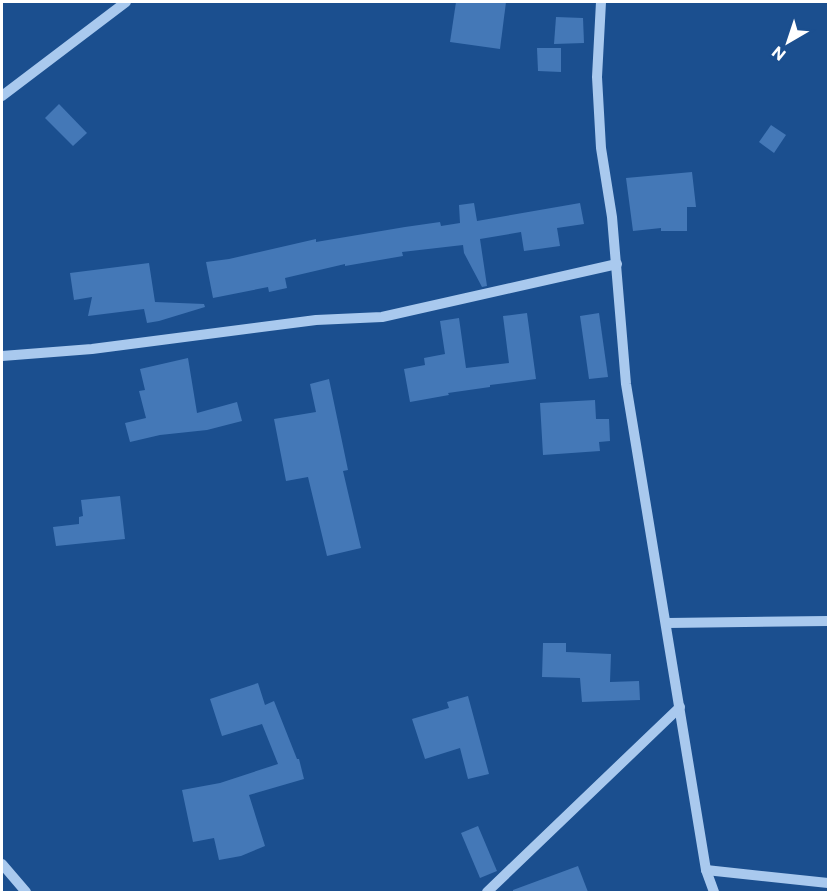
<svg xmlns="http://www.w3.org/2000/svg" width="830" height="894" viewBox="0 0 830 894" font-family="Commissioner,sans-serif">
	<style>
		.building { fill: #4478b7 }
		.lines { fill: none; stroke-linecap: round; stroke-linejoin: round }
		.minor { stroke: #a9c9ee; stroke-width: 10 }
	</style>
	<rect width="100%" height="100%" fill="#1b4f8f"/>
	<g class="building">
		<path d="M456,2H506L500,49L450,42Z"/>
		<path d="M556,17L583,18L584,43L554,44Z"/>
		<path d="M537,48H561V72L538,71Z"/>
		<path d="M59,104L87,133L73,146L45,118Z"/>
		<path d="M771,125L786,135L774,153L759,142Z"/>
		<path d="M692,172L696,207H687V231H661V228L633,231L626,178Z"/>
		<path d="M474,203L477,221L580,203L584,224L557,228L560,246L524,251L521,232L480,239L487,286L482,287L464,253L463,245L402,252L403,256L345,266V264L285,278L287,288L269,292L268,287L213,298L206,262L229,259L316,239V242L405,227L440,222L441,226L460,223L459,205Z"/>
		<path d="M149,263L155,302L204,304L205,307L159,321L147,323L144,309L88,316L92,297L74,300L70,273Z"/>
		<path d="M527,313L536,379L490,385V387L448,393L449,395L410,402L404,369L425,365L424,358L445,354L440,321L459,318L466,368L509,363L503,316Z"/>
		<path d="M599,313L608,377L589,379L580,316Z"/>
		<path d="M188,358L197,413L237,402L242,421L207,430L160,435L130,442L125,423L146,418L139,391L145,390L140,369Z"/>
		<path d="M329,379L348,470L343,471L361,548L327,556L308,477L286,481L274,419L316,412L310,384Z"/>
		<path d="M595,400L596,419H609L610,441L599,442L600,451L543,455L540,403Z"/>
		<path d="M120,496L125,539L56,546L53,527L79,524V517L83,516L81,500Z"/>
		<path d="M543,643H566V652L611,654L610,682L639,681L640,700L582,702L580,678L542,677Z"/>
		<path d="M258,683L265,705L274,701L297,759H299L304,779L249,795L265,846L241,856L219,860L214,838L193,842L182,790L220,783L278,764L262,724L222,736L210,699Z"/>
		<path d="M468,696L489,774L468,779L460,748L425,759L412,719L449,708L447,702Z"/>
		<path d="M478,826L497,871L480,878L461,833Z"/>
		<path d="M578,866L588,892H513V890Z"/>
	</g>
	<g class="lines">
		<g class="minor">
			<path d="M601,2L597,77L601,148L612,217L626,384L706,870L714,892"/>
			<path d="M2,96L126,2"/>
			<path d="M2,356L92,349L316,320L382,317L617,264"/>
			<path d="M667,623L828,621"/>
			<path d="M2,864L26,892"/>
			<path d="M706,870L828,883"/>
			<path d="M487,892L680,707"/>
		</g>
	</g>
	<rect width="830" height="894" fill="none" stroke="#ffffff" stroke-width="6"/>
	<g transform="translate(788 42) rotate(219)" stroke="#1b4f8f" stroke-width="4.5" paint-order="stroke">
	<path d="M0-4.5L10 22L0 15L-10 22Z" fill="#ffffff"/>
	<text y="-9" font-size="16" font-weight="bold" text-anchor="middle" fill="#ffffff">N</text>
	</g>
</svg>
